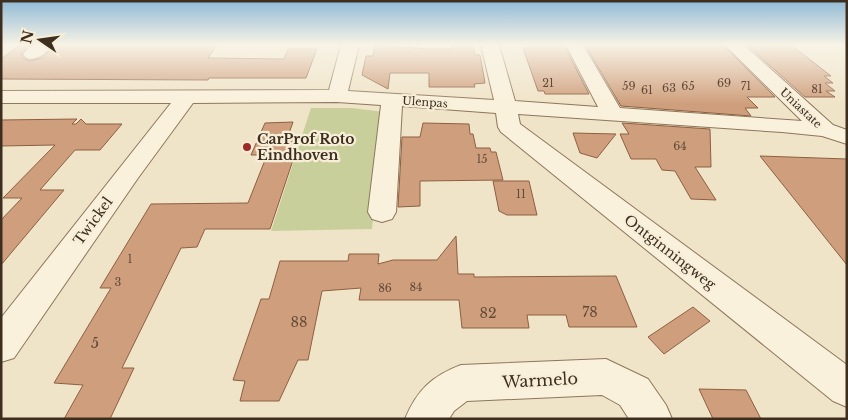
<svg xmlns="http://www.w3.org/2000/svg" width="848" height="420" viewBox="0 0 848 420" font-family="'Libre Baskerville',serif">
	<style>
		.green { fill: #c9cf9b }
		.building { fill: #cf9f7d; stroke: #8d5f41 }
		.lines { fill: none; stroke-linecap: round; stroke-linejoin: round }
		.minor-casing { stroke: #8d765c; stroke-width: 2 }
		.minor { fill: #faf1dc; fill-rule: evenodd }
		.poi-dot { fill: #9e2a2b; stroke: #f7eed8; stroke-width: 2 }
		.labels { text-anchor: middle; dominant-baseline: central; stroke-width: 4.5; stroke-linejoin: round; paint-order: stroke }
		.number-label { font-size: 11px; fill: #624a37 }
		.far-street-label { font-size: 11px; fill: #3d2e20; stroke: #f7eed8 }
		.poi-label { font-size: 14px; font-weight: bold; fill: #3d2e20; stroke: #f7eed8; text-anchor: start }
		.street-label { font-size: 14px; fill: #3d2e20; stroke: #f7eed8 }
		.near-number-label { font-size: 14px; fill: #624a37 }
		.near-street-label { font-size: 16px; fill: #3d2e20; stroke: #f7eed8 }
	</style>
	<rect width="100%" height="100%" fill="#f0e4c8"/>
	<path class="green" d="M311,108H352L384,112L372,229L271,231Z"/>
	<g class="building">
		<path d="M20,45H29L21,54L24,59L30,61L42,58L54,45H217L208,58L284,59L288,49H317L306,78H209L208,80L1,79V59Z"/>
		<path d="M375,45L430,49H452V45H473L475,55H480L485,83L474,84L475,87H429V73H390L388,89L362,75L366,56H373Z"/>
		<path d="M527,45H564L589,94H545L544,91H538L523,48H528Z"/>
		<path d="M585,45H723L775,97H747L758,108H745L751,116L621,106Z"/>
		<path d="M747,45H791L831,76H824L833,83H825L835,91H826L835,97H805Z"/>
		<path d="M77,119L72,124H76L81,119L86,124H122L100,150H75L40,190H64L1,265V220L22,198H3L55,145L1,146V120Z"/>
		<path d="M293,122L287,139H300L270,229H205L197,247L181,248L122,368H134L110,419H64L83,385L54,383L111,288H100L151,204L248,203L267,155H251L265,123Z"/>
		<path d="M423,123L469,124L470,134H473L476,148H490L491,152H496L503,180L420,181V206L398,207L402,137H420Z"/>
		<path d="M622,123L710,129L711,167H695L716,200L691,199L675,171L662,170L656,159H631L620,134H629Z"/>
		<path d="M573,133L616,134L597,158L580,153Z"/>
		<path d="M760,156L847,159V265Z"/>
		<path d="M493,181H529L537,215H507L499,211Z"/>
		<path d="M456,236L458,274H474V277L616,276L637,327H569L566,315H527L529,328H462L459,300H359L361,288L322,291L308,360H298L279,401H240L245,381L233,380L261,299H269L280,261H348L349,254H379L378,264L393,260H437Z"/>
		<path d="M693,307L710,321L664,354L648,337Z"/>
		<path d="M699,389L746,390L761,419H713Z"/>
	</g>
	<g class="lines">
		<defs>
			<g id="minor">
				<path d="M32,45H52C46,54 37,61 26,58L23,54Z"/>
				<path d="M341,45H359L348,91L494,100L481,45H499L515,101L598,107L566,45H583L620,108L802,121L725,45H744L833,125L847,130V144L822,136L782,132L518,114L520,124L847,365V407L833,401L501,132L498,127L496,113L402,106L396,212L392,219L382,222L372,219L368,212L381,105L337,102L193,103L138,178L14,358L1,362V318L171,103H1V91L329,90Z"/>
				<path d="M606,359L648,379L666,405L672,419H629L620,405L602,395L467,401L454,411L449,419H405C417,390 432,376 461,365Z"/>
			</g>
		</defs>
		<use href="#minor" class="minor-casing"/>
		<use href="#minor" class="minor"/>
	</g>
	<linearGradient id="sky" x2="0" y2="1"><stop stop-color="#8fbad6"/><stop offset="0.43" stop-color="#f8f3e6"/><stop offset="1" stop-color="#f8f3e6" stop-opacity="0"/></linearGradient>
	<rect width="848" height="104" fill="url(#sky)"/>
	<circle class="poi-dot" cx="247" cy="147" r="5"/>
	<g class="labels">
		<g class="number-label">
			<text x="548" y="83">21</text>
			<text x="724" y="83">69</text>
			<text x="629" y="86">59</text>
			<text x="688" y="86">65</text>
			<text x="746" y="86">71</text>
			<text x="669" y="88">63</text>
			<text x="817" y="89">81</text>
			<text x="647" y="90">61</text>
			<text x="680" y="146">64</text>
			<text x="482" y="159">15</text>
			<text x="521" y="194">11</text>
			<text x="130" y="259">1</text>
			<text x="118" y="282">3</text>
			<text x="416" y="287">84</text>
			<text x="385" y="288">86</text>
		</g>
		<g class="far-street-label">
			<text transform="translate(425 102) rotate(4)">Ulenpas</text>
			<text transform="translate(801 108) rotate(43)">Uniastate</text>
		</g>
		<g class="poi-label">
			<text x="257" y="139">CarProf Roto<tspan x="257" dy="16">Eindhoven</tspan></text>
		</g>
		<g class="street-label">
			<text transform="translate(93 221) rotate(-54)">Twickel</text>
			<text transform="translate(670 252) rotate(38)">Ontginningweg</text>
		</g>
		<g class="near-number-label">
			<text x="590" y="312">78</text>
			<text x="488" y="313">82</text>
			<text x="299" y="322">88</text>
			<text x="95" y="343">5</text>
		</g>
		<g class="near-street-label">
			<text transform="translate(540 380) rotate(-3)">Warmelo</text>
		</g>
	</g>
	<rect width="848" height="420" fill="none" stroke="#3d2e20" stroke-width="5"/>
	<g transform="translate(40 40) rotate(283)" stroke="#f7eed8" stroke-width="4" paint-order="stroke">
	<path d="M0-4L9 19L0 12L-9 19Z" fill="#3d2e20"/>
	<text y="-8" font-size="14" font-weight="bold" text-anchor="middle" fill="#3d2e20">N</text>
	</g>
</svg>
